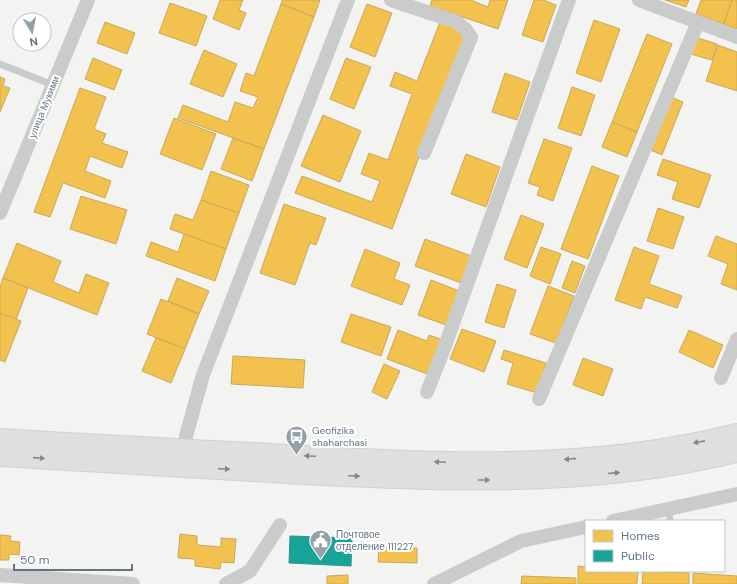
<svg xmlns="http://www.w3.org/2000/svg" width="737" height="584" viewBox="0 0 737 584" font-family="'DM Sans',sans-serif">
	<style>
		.homes { fill: #f2c14e; stroke: #c7aa5e }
		.public { fill: #17a398; stroke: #2e9591 }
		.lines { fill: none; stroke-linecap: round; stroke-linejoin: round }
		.secondary-casing { stroke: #d0d1d2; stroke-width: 22 }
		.service { stroke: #cacccc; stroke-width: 7 }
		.minor { stroke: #cacccc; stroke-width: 14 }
		.secondary { stroke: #dfdfe0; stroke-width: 20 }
		.oneway { fill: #7c8a95 }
		.labels { text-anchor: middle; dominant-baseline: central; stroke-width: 4; stroke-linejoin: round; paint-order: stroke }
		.street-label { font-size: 10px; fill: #637582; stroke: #fff }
		.poi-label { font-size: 10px; fill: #637582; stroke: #fff; text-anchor: start }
	</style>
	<rect width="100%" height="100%" fill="#f3f3f1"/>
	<g class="homes">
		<path d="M220,0H243L239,10L246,13L239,30L213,19Z"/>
		<path d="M282,0H320L314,17L281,4Z"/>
		<path d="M432,0H471L488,7L490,0H508L498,29L430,6Z"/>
		<path d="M534,0H543L556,5L543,42L522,35Z"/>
		<path d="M665,0H689L686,7Z"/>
		<path d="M701,0H732L724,24L696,14Z"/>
		<path d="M732,0H737V29L724,24Z"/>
		<path d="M170,3L207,16L196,46L159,33Z"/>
		<path d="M281,4L314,17L264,149L178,118L183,105L228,122L235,102L253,108L258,97L240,91L246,73L254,76Z"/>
		<path d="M367,4L392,13L375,57L350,47Z"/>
		<path d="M594,20L620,29L601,82L576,73Z"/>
		<path d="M105,22L135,33L127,54L97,43Z"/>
		<path d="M440,22L466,32L392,229L295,193L302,176L372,202L380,181L361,174L369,153L388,160L412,94L390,86L395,72L417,81Z"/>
		<path d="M647,34L672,44L637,132L612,122Z"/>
		<path d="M692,36L717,44L712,60L687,53Z"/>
		<path d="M718,45L737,52V91L706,81Z"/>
		<path d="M204,50L237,64L223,97L190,84Z"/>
		<path d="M93,58L122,70L114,90L85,79Z"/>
		<path d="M346,58L371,67L354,109L330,99Z"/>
		<path d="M505,73L530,82L517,120L492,112Z"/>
		<path d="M0,77L5,79L3,86L10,88L0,112Z"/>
		<path d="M572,87L595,95L581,136L558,128Z"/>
		<path d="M80,88L106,97L94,129L106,134L102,143L128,152L122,168L90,156L85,171L111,181L105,198L63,183L50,217L34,212Z"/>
		<path d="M668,96L683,102L662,155L648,149Z"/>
		<path d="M323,115L361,131L340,182L301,166Z"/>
		<path d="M174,118L216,134L202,170L160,154Z"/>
		<path d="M612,122L637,132L627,157L602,147Z"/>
		<path d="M233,138L264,149L252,181L221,169Z"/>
		<path d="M544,139L572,148L553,201L537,195L540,187L528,183Z"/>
		<path d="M466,154L500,167L486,207L451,194Z"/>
		<path d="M663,159L711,175L699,208L672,199L678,182L657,175Z"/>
		<path d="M592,166L619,176L588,259L561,249Z"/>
		<path d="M211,171L249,185L239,213L201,200Z"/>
		<path d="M81,196L127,210L116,244L70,229Z"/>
		<path d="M201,200L239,213L226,249L170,229L175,214L193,220Z"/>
		<path d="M284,204L326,218L316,245L310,243L295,285L260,273Z"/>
		<path d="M658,208L684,217L673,249L647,241Z"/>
		<path d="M521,215L544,224L527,268L504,259Z"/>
		<path d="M184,234L226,249L215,281L146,256L151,242L178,252Z"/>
		<path d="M716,236L737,244V290L721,284L728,264L708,256Z"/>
		<path d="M425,239L474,257L464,284L415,266Z"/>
		<path d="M17,243L61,261L53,282L79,293L86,274L109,283L97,315L3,278Z"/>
		<path d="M541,247L561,254L550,284L530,276Z"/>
		<path d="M634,247L659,256L649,284L682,296L677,308L645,297L641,309L615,300Z"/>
		<path d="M365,249L400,263L394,279L410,285L402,305L351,286Z"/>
		<path d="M572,261L585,266L575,293L562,288Z"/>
		<path d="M3,278L28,288L16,320L0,313V287Z"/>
		<path d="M177,278L209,291L199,314L168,301Z"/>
		<path d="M431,280L462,292L449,326L418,315Z"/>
		<path d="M497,284L516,290L504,328L485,322Z"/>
		<path d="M548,286L574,296L556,343L530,334Z"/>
		<path d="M161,299L199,314L185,349L147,334Z"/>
		<path d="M0,313L21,321L5,362L0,360Z"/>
		<path d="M351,314L391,327L381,356L341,342Z"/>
		<path d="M462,329L496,341L484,372L450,359Z"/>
		<path d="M398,330L427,341L429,335L443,340L430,375L387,359Z"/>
		<path d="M689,330L723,345L713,368L679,352Z"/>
		<path d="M156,338L185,349L171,383L142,371Z"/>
		<path d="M504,350L546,363L537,393L507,384L513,363L501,359Z"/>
		<path d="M233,356L305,360L303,388L231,384Z"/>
		<path d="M583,358L613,369L603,396L573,385Z"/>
		<path d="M384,364L400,371L387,399L372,392Z"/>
		<path d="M180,534L197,536V545L221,547V538L236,539L234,563L221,562L220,569L195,566V559L178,558Z"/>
		<path d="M0,535L11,536L10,541L20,542L19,555L9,554V560H0Z"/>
		<path d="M379,547L417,548V563L378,562Z"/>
		<path d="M578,566L586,567V571H638L637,584H578Z"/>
		<path d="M643,571L689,573V584H642Z"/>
		<path d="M693,573L737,576V584H693Z"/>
		<path d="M348,575V584H327V576Z"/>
		<path d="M522,576L576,578V584H521Z"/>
	</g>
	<path class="public" d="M290,536L352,538L351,566L289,563Z"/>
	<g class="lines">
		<defs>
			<g id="secondary">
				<path d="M0,439C90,445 181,449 271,454C426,463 585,473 737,434"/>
				<path d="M0,456C95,462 190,468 286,473C401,479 516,485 631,471C667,467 702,460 737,452"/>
			</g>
		</defs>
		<use href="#secondary" class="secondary-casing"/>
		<g class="service">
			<path d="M0,64L53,85"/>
			<path d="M669,509L670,521"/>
		</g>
		<g class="minor">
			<path d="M391,0L457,22L466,30L471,37L424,153"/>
			<path d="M639,0L737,37"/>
			<path d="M0,213L88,0"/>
			<path d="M721,378L737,339"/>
			<path d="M427,392L445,346L569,0"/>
			<path d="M539,399L698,22"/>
			<path d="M186,459V436L203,375L348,0"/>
			<path d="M613,521L737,494"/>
			<path d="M0,575L133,584"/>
			<path d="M226,584L250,571L280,525"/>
			<path d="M434,584L521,541L586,527"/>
		</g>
		<use href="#secondary" class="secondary"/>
	</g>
	<defs><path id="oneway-solid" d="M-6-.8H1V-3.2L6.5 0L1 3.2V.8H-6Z"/></defs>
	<g class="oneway">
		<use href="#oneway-solid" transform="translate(699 442) rotate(169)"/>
		<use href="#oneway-solid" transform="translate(310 456) rotate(-177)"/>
		<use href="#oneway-solid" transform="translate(39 458) rotate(4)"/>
		<use href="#oneway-solid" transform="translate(570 459) rotate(176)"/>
		<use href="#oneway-solid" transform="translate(440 462) rotate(-178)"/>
		<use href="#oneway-solid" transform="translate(224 469) rotate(3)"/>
		<use href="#oneway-solid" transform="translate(614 473) rotate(-5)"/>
		<use href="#oneway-solid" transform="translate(354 476) rotate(3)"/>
		<use href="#oneway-solid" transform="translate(484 480)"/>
	</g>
	<defs>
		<symbol id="bus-pin" viewBox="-11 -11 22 30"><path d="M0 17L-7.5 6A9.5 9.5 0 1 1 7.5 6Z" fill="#95a1a9" stroke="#fff"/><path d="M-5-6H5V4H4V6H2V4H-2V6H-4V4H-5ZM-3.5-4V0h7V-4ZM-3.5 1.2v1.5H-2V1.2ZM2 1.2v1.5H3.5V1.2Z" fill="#fff"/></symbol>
		<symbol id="civic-pin" viewBox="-11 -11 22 30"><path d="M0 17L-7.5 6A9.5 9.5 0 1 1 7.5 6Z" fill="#95a1a9" stroke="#fff"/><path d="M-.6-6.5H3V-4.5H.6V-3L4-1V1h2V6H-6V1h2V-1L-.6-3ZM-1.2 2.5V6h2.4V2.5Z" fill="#fff"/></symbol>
	</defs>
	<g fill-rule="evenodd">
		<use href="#bus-pin" x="284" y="424" width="25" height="34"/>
		<use href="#civic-pin" x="308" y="528" width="25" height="34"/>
	</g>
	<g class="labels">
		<g class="street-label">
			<text transform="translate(44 107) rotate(-68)">улица Мукими</text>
		</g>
		<g class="poi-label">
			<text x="312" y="430">Geofizika<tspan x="312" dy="12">shaharchasi</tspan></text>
			<text x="336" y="534">Почтовое<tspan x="336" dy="12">отделение 111227</tspan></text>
		</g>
	</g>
	<rect x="585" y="520" width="140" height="52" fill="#ffffff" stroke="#c1c8cd"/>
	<rect x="593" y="530" width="20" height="12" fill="#f2c14e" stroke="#c1c8cd"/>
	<text x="621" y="540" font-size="12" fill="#637582">Homes</text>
	<rect x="593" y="550" width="20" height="12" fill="#17a398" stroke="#c1c8cd"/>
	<text x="621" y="560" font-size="12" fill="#637582">Public</text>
	<g transform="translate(32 32) rotate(170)"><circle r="19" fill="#ffffff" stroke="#c1c8cd"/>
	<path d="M0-3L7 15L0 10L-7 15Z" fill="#95a1a9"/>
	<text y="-6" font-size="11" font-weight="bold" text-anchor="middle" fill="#637582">N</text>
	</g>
	<path d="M14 564v6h118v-6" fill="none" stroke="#637582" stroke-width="2"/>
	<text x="20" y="564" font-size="12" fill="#637582" stroke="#ffffff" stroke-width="3" paint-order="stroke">50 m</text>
</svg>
